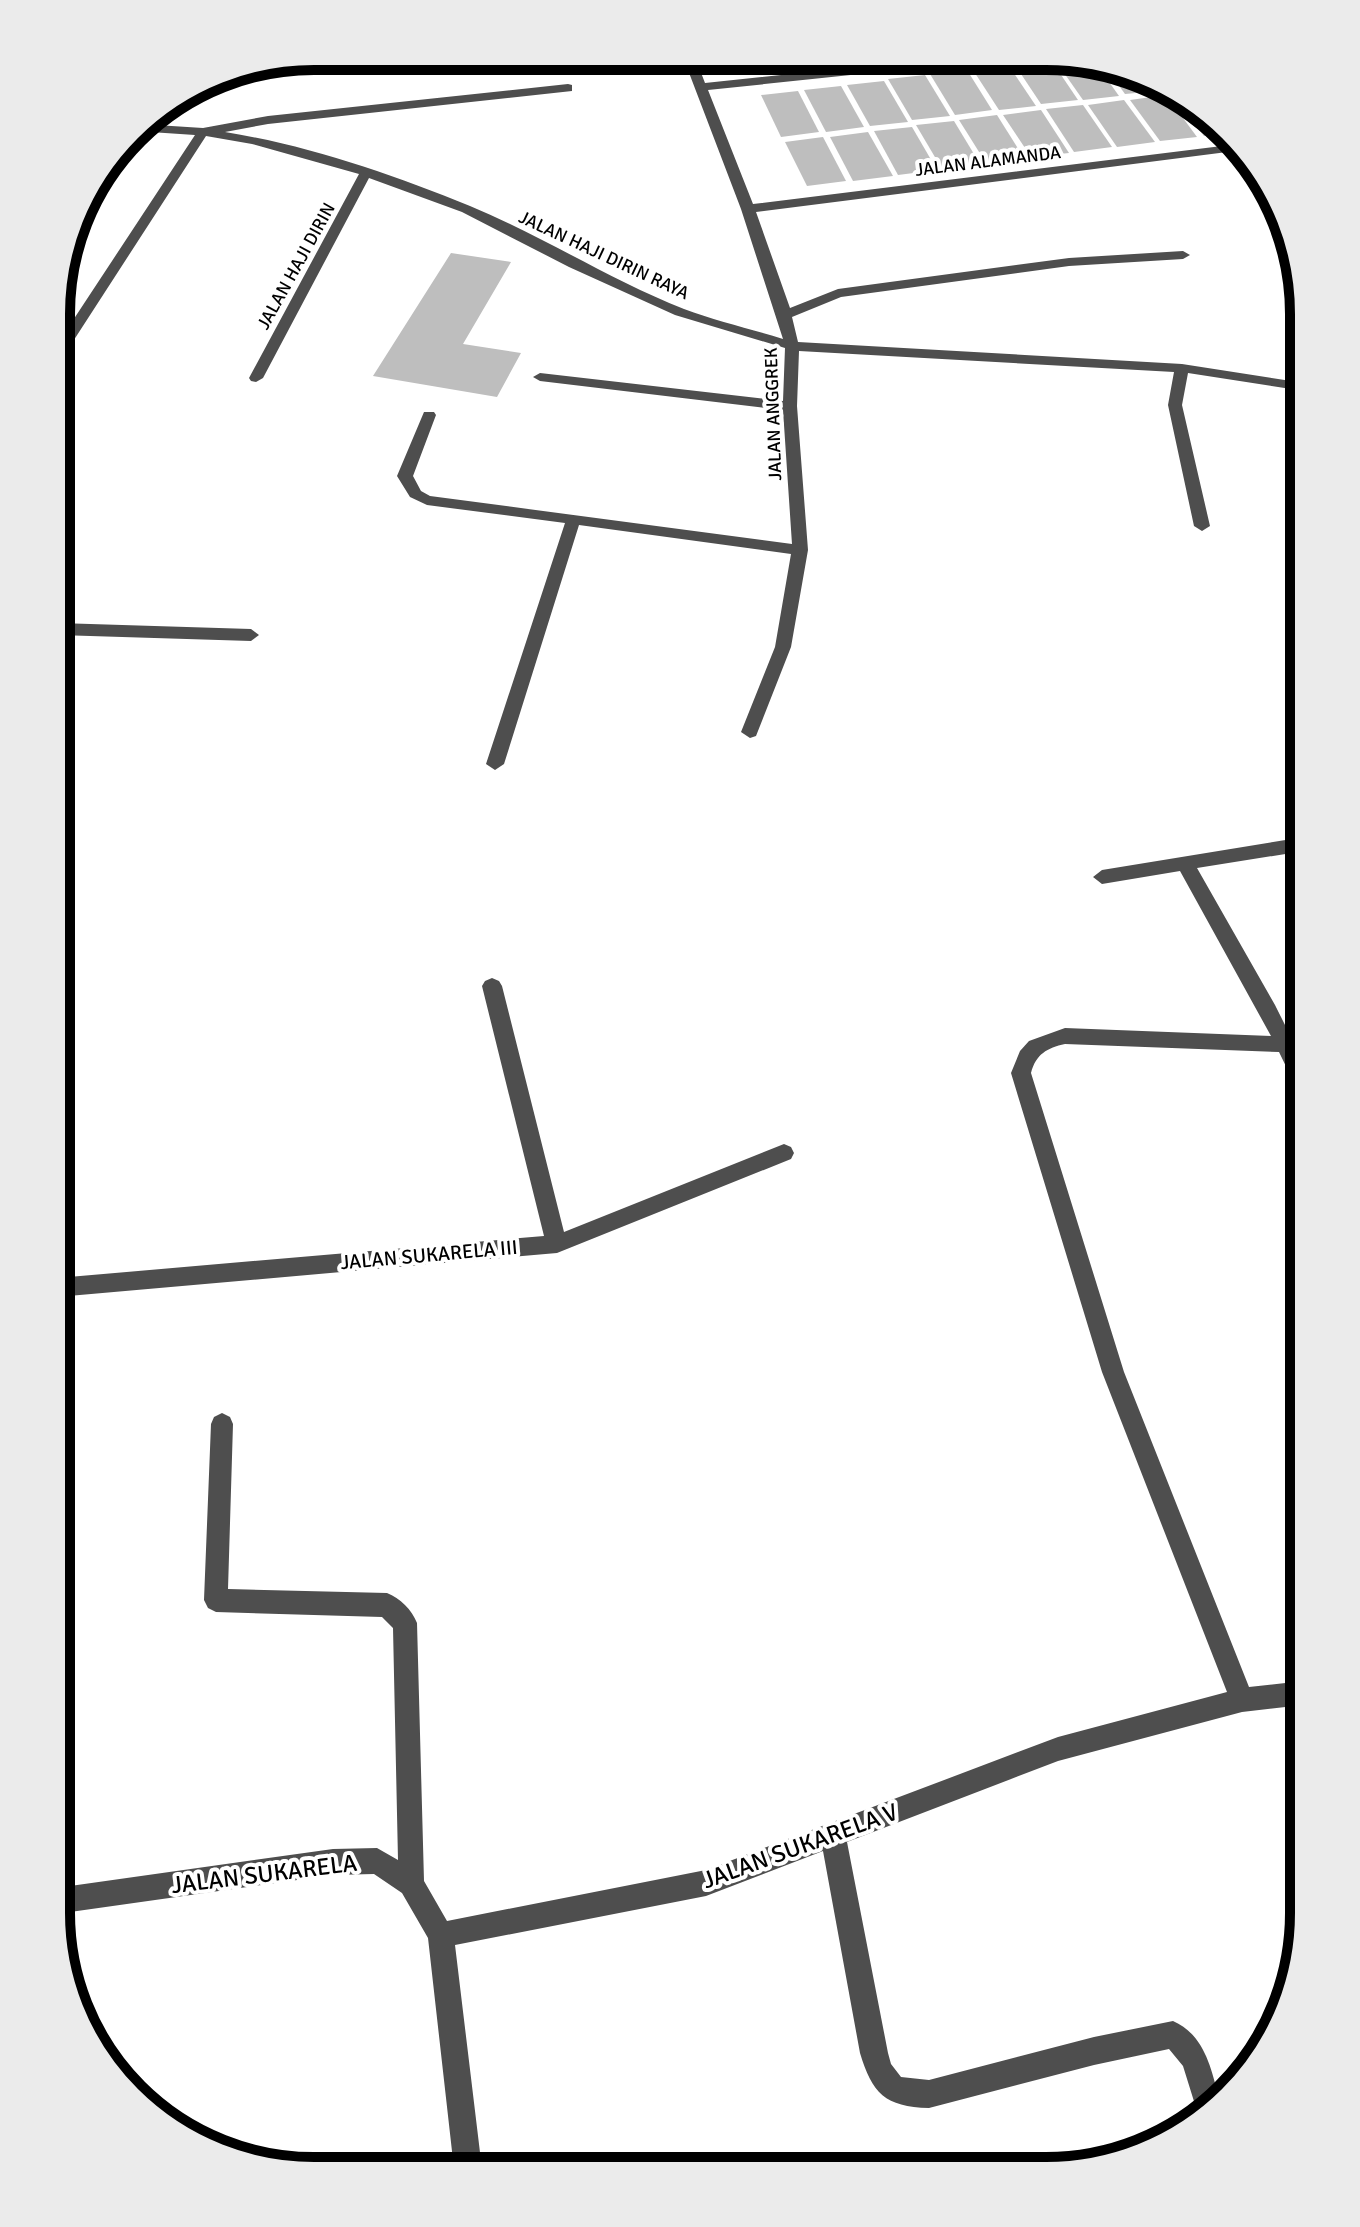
<svg xmlns="http://www.w3.org/2000/svg" width="1360" height="2227" viewBox="0 0 1360 2227" font-family="Signika,sans-serif">
	<style>
		.building { fill: #bebebe }
		.lines { fill: none; stroke-linecap: round; stroke-linejoin: round }
		.minor { fill: #4e4e4e; fill-rule: evenodd }
		.labels { text-anchor: middle; dominant-baseline: central; stroke-width: 8; stroke-linejoin: round; paint-order: stroke }
		.far-street-label { font-size: 18px; fill: #000; stroke: #fff }
		.street-label { font-size: 20px; fill: #000; stroke: #fff }
		.near-street-label { font-size: 24px; fill: #000; stroke: #fff }
		.rim { fill: none; stroke: #000; stroke-width: 10 }
	</style>
	<rect width="100%" height="100%" fill="#fff"/>
	<g class="building">
		<path d="M746,57H784L786,61L750,66Z"/>
		<path d="M1080,58L1097,65L1119,96L1083,100L1055,60Z"/>
		<path d="M1051,60L1078,100L1041,104L1015,65Z"/>
		<path d="M1009,66L1036,106L999,110L973,70Z"/>
		<path d="M1107,69L1158,91L1125,94Z"/>
		<path d="M967,70L992,110L955,115L930,74Z"/>
		<path d="M925,75L950,116L912,120L888,79Z"/>
		<path d="M884,81L908,122L870,126L847,85Z"/>
		<path d="M841,86L864,127L826,132L804,90Z"/>
		<path d="M798,91L819,132L781,137L761,95Z"/>
		<path d="M1166,95L1197,137L1160,141L1130,100Z"/>
		<path d="M1175,98L1203,110L1222,134L1204,136Z"/>
		<path d="M1124,100L1155,142L1117,147L1088,105Z"/>
		<path d="M1083,105L1112,147L1074,152L1046,109Z"/>
		<path d="M1041,110L1069,153L1031,157L1003,115Z"/>
		<path d="M997,115L1024,158L986,163L959,120Z"/>
		<path d="M954,121L980,164L942,169L916,125Z"/>
		<path d="M912,127L937,170L898,175L874,131Z"/>
		<path d="M868,132L893,176L853,181L830,137Z"/>
		<path d="M823,137L846,181L807,186L785,142Z"/>
		<path d="M451,253L511,262L463,344L521,353L497,397L373,376Z"/>
	</g>
	<g class="lines">
		<g class="minor">
			<path d="M683,57H695L705,83L943,58H981L975,62L708,90L753,204L1230,145L1235,151L756,212L790,308L838,289L1069,258L1183,251L1190,255L1183,259L1069,266L841,297L792,317L798,342L1182,364L1304,383V391L1188,373L1182,405L1210,526L1202,531L1194,526L1168,405L1174,372L799,351L797,406L808,550L791,647L756,736L750,738L741,732L775,647L791,554L579,525L504,764L495,770L486,764L565,523L427,505L410,497L397,476L424,412H434L436,415L413,476L421,491L430,496L792,544L783,410L540,381L533,377L540,373L783,401L785,348L675,315L569,267L462,212L369,178L263,378L256,382L251,381L249,378L359,174L252,144L206,136L70,346L74,394L65,416L58,420V343L195,135L135,131L140,124L203,128L268,116L568,84L572,85V91L268,124L225,132C307,145 392,174 470,206C543,236 610,280 684,309C716,321 751,329 783,339L741,209Z"/>
			<path d="M58,623L251,629L259,635L251,641L58,635Z"/>
			<path d="M1304,837V851L1197,868L1275,1005L1304,1063V1091L1297,1089L1279,1052L1065,1044C1047,1048 1036,1054 1031,1073L1124,1372L1249,1687L1303,1681V1705L1242,1712L1058,1761L847,1842L888,2053L891,2064L901,2077L929,2080L1094,2037L1173,2021C1203,2034 1211,2066 1218,2095L1197,2111L1183,2066L1169,2049L1094,2065L929,2108C885,2107 872,2093 860,2053L823,1851L706,1896L455,1945L482,2169H454L428,1938L402,1893L374,1874L333,1875L56,1914V1888L333,1849L377,1848L398,1860L393,1628L382,1617L216,1612L208,1608L204,1600L211,1424L214,1417L222,1413L230,1417L233,1424L228,1589L387,1593C400,1598 412,1610 417,1623L424,1881L447,1921L706,1870L1058,1737L1227,1692L1102,1372L1011,1073L1020,1051L1029,1041L1065,1028L1271,1036L1180,871L1102,884L1093,877L1102,870Z"/>
			<path d="M492,978L499,981L502,986L564,1232L784,1144L791,1147L794,1153L791,1159L557,1253L57,1297V1278L544,1236L482,986L485,981Z"/>
		</g>
	</g>
	<g class="labels">
		<g class="far-street-label">
			<text transform="translate(988 161) rotate(-7)">JALAN ALAMANDA</text>
			<text transform="translate(604 255) rotate(25)">JALAN HAJI DIRIN RAYA</text>
			<text transform="translate(296 266) rotate(-61)">JALAN HAJI DIRIN</text>
			<text transform="translate(773 414) rotate(-92)">JALAN ANGGREK</text>
		</g>
		<g class="street-label">
			<text transform="translate(429 1255) rotate(-5)">JALAN SUKARELA III</text>
		</g>
		<g class="near-street-label">
			<text transform="translate(800 1846) rotate(-20)">JALAN SUKARELA V</text>
			<text transform="translate(264 1874) rotate(-7)">JALAN SUKARELA</text>
		</g>
	</g>
	<path d="M0 0H1360V2227H0ZM314 70H1046A244 244 0 0 1 1290 314V1913A244 244 0 0 1 1046 2157H314A244 244 0 0 1 70 1913V314A244 244 0 0 1 314 70Z" fill="#ebebeb" fill-rule="evenodd"/>
	<path class="rim" d="M314 70H1046A244 244 0 0 1 1290 314V1913A244 244 0 0 1 1046 2157H314A244 244 0 0 1 70 1913V314A244 244 0 0 1 314 70Z"/>
</svg>
